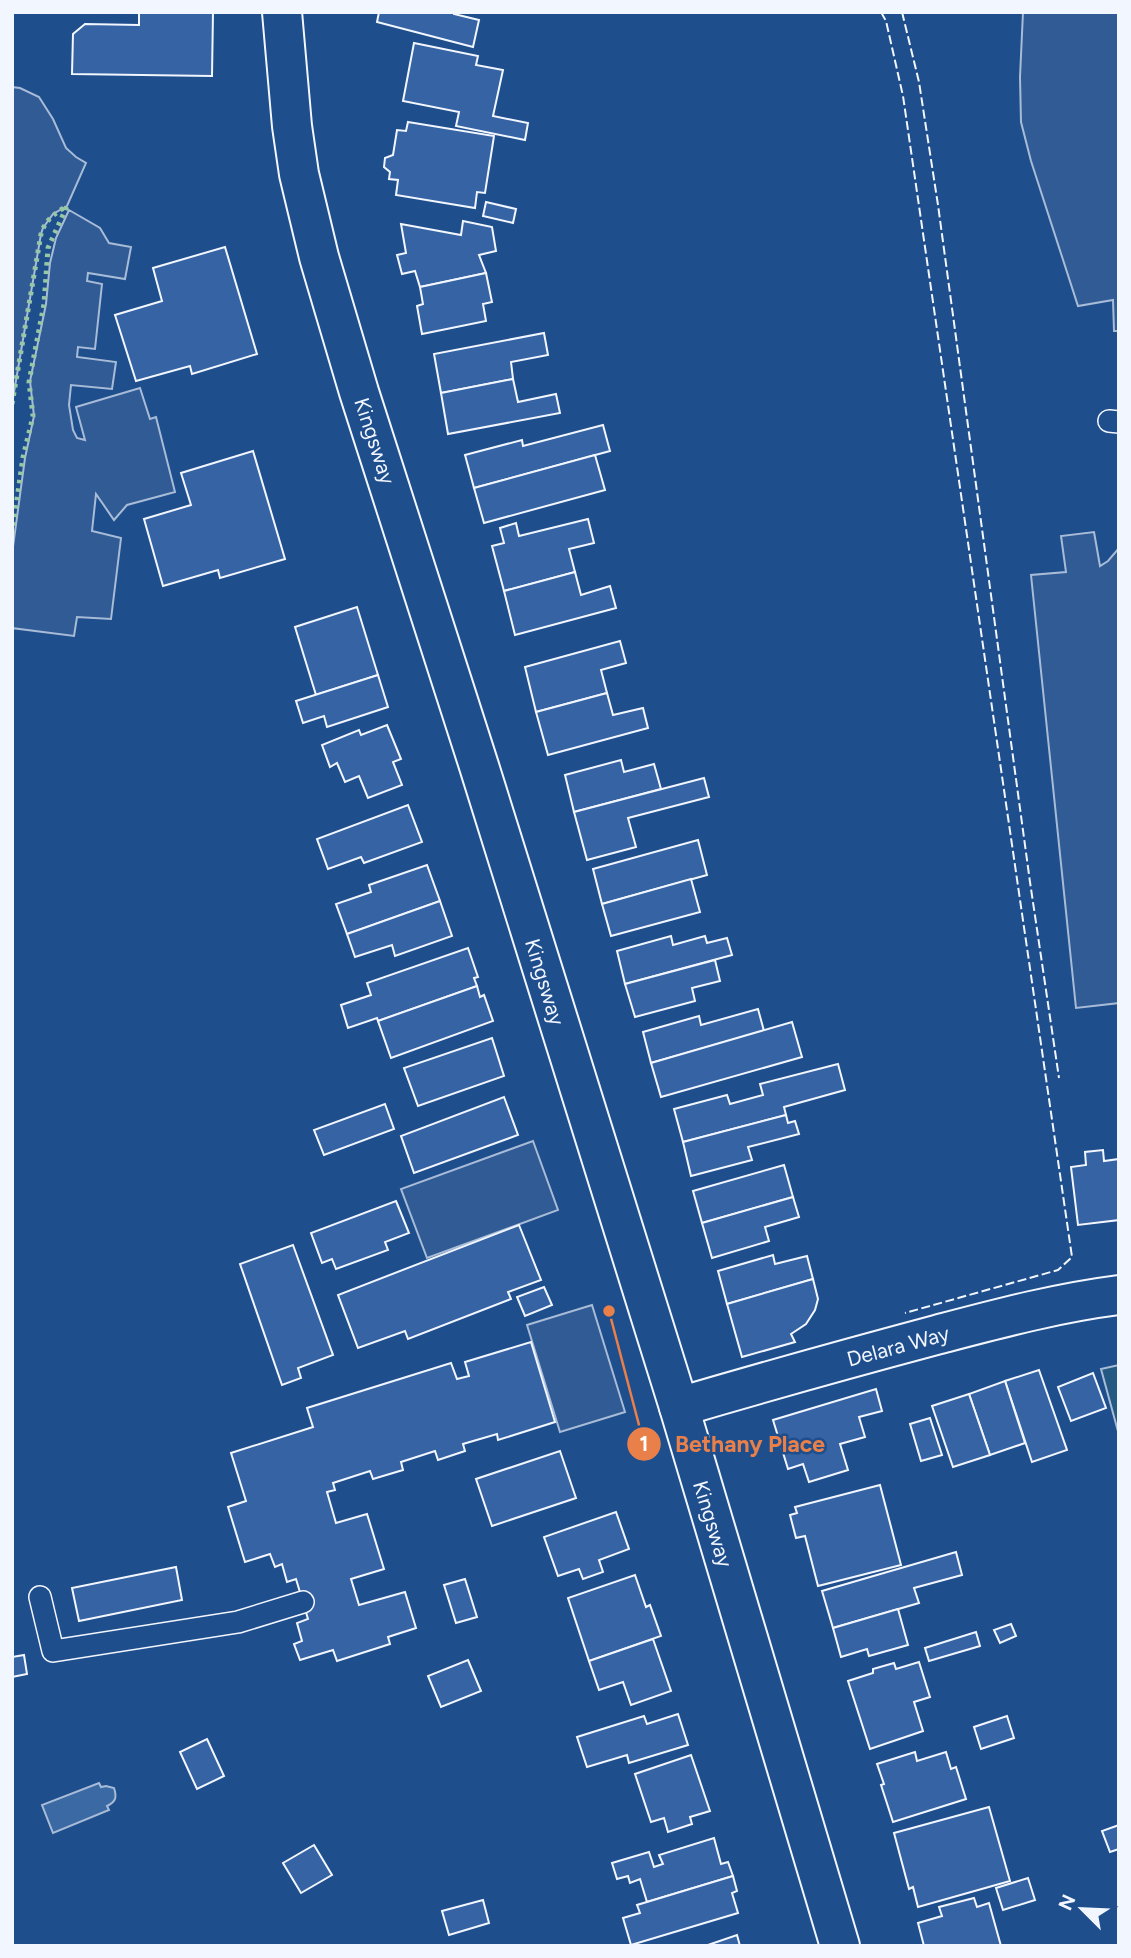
<svg xmlns="http://www.w3.org/2000/svg" width="1131" height="1958" viewBox="0 0 1131 1958" font-family="Figtree,sans-serif">
	<style>
		.green { fill: #245a82; stroke: #a8bbd7; stroke-width: 2 }
		.parking { fill: #305b95; stroke: #a8bbd7; stroke-width: 2 }
		.water { fill: #3b69a3; stroke: #a8bbd7; stroke-width: 2 }
		.building { fill: #3563a3; stroke: #f2f6ff; stroke-width: 2 }
		.lines { fill: none; stroke-linecap: round; stroke-linejoin: round }
		.service-casing { stroke: #f2f6ff; stroke-width: 24 }
		.minor-casing { stroke: #f2f6ff; stroke-width: 42 }
		.service { stroke: #1f4e8c; stroke-width: 21 }
		.minor { stroke: #1f4e8c; stroke-width: 38 }
		.hedge { stroke: #97c8a6; stroke-width: 5; stroke-dasharray: 3.5 5; stroke-linecap: butt }
		.fence { stroke: #f2f6ff; stroke-width: 2; stroke-dasharray: 9 3.5; stroke-linecap: butt }
		.labels { text-anchor: middle; dominant-baseline: central; stroke-width: 5; stroke-linejoin: round; paint-order: stroke }
		.street-label { font-size: 21px; fill: #f2f6ff; stroke: #1f4e8c }
		.leader { fill: none; stroke: #ea8049; stroke-width: 2.5 }
		.callout-dot { fill: #ea8049; stroke: #1f4e8c; stroke-width: 2.5 }
		.mark-label { font-size: 21px; text-anchor: middle; font-weight: bold; fill: #fff }
		.callout-label { font-size: 23px; text-anchor: middle; font-weight: bold; fill: #ea8049; stroke: #1f4e8c; stroke-width: 5; stroke-linejoin: round; paint-order: stroke }
	</style>
	<rect width="100%" height="100%" fill="#1f4e8c"/>
	<path class="green" d="M1119,1365V1435L1101,1369Z"/>
	<g class="parking">
		<path d="M1023,12H1119V331H1114L1113,300L1078,306L1031,161L1021,122L1020,77Z"/>
		<path d="M12,87L20,88L39,97L53,119L66,148L76,157L86,163L67,206L53,214L43,228L41,234L12,404Z"/>
		<path d="M69,210L100,228L109,243L131,247L125,279L88,273L87,281L102,284L95,349L78,347L77,357L116,362L112,389L71,385L69,405L73,430L77,438L85,440L76,407L140,388L150,419L156,417L175,492L127,505L114,520L96,494L92,531L121,538L111,619L77,617L74,636L12,628V554L25,458L34,416L30,381L46,304L50,263L56,238Z"/>
		<path d="M1094,532L1100,566L1108,561L1119,548V1003L1076,1008L1031,575L1066,572L1061,536Z"/>
		<path d="M533,1141L558,1210L427,1258L401,1189Z"/>
		<path d="M592,1305L625,1412L560,1432L527,1325Z"/>
	</g>
	<path class="water" d="M99,1783L101,1787L106,1786L114,1788C117,1797 116,1802 107,1806L109,1810L53,1833L42,1805Z"/>
	<g class="building">
		<path d="M139,12H213L212,76L72,74L73,34L85,24L139,25Z"/>
		<path d="M379,12H454V14L479,20L473,47L377,22Z"/>
		<path d="M414,43L478,56L476,65L503,70L493,116L528,123L525,140L456,126L459,112L403,101Z"/>
		<path d="M408,122L494,136L485,193L477,192L475,208L396,195L398,180L389,179L390,172L384,167L385,158L393,155L397,130L406,131Z"/>
		<path d="M486,202L516,209L513,223L483,216Z"/>
		<path d="M463,221L492,227L496,251L479,255L486,273L420,287L415,271L402,274L397,255L406,253L401,224L461,235Z"/>
		<path d="M225,247L257,354L192,374L190,366L136,381L115,315L162,301L153,268Z"/>
		<path d="M486,273L492,302L483,304L486,321L422,334L417,306L423,304L420,287Z"/>
		<path d="M544,333L548,355L511,362L513,379L441,393L434,354Z"/>
		<path d="M513,379L518,402L556,394L560,413L448,434L441,393Z"/>
		<path d="M603,425L610,451L474,488L465,455L522,440L523,446Z"/>
		<path d="M253,451L285,559L220,578L218,570L163,586L144,519L191,505L181,473Z"/>
		<path d="M595,455L605,490L484,523L474,488Z"/>
		<path d="M588,519L594,543L569,549L575,572L504,591L492,546L504,543L500,528L516,523L519,536Z"/>
		<path d="M575,572L581,595L610,586L616,608L515,635L504,591Z"/>
		<path d="M357,607L378,675L316,695L295,627Z"/>
		<path d="M620,641L626,663L601,670L607,693L536,712L525,667Z"/>
		<path d="M378,675L388,707L327,727L324,716L303,723L296,701Z"/>
		<path d="M607,693L613,715L643,708L648,728L548,755L536,712Z"/>
		<path d="M387,725L401,759L393,762L402,785L368,798L359,776L345,782L337,763L330,767L322,745L359,730L361,735Z"/>
		<path d="M621,760L624,772L654,764L661,789L574,812L565,775Z"/>
		<path d="M704,778L709,797L628,818L636,847L587,860L574,812Z"/>
		<path d="M408,805L422,842L364,863L361,857L328,869L317,839Z"/>
		<path d="M698,840L707,875L602,904L593,869Z"/>
		<path d="M427,865L440,901L347,934L336,904L371,892L369,885Z"/>
		<path d="M691,879L700,912L611,936L602,904Z"/>
		<path d="M440,901L452,936L395,956L392,945L355,957L347,934Z"/>
		<path d="M671,936L673,945L705,936L707,943L727,938L732,955L625,984L617,951Z"/>
		<path d="M468,948L478,977L474,978L477,986L378,1021L377,1018L348,1028L341,1005L371,995L367,983Z"/>
		<path d="M715,960L720,981L692,988L695,1001L635,1017L625,984Z"/>
		<path d="M477,986L480,997L484,995L493,1021L391,1058L378,1021Z"/>
		<path d="M758,1009L764,1031L651,1063L643,1032L699,1016L701,1025Z"/>
		<path d="M792,1022L802,1057L661,1097L651,1063Z"/>
		<path d="M492,1038L504,1076L418,1106L404,1068Z"/>
		<path d="M838,1064L845,1090L784,1107L786,1115L683,1142L674,1109L727,1095L730,1104L763,1095L760,1084Z"/>
		<path d="M504,1097L518,1135L414,1173L401,1136Z"/>
		<path d="M385,1104L394,1129L324,1155L314,1130Z"/>
		<path d="M786,1115L788,1123L795,1121L799,1134L748,1147L752,1160L691,1176L683,1142Z"/>
		<path d="M1103,1150L1104,1161L1119,1159V1220L1078,1225L1071,1167L1086,1165L1085,1152Z"/>
		<path d="M784,1165L793,1197L702,1223L693,1191Z"/>
		<path d="M793,1197L799,1217L765,1227L769,1241L712,1258L702,1223Z"/>
		<path d="M396,1201L409,1233L385,1242L388,1250L336,1269L332,1259L322,1263L311,1233Z"/>
		<path d="M519,1225L541,1280L508,1292L511,1299L408,1339L405,1331L358,1348L338,1295Z"/>
		<path d="M293,1245L333,1355L298,1368L301,1378L282,1385L240,1264Z"/>
		<path d="M773,1255L775,1264L807,1256L813,1279L727,1304L718,1271Z"/>
		<path d="M813,1279L818,1299L815,1310L806,1324L791,1334L795,1342L742,1357L727,1304Z"/>
		<path d="M544,1287L552,1305L525,1316L517,1297Z"/>
		<path d="M531,1342L555,1422L498,1440L497,1434L463,1444L465,1451L438,1460L435,1451L401,1462L403,1470L373,1479L370,1471L333,1483L335,1490L327,1492L336,1523L367,1514L384,1569L351,1579L359,1605L405,1592L416,1628L388,1637L390,1644L337,1661L333,1650L300,1660L294,1644L302,1641L297,1623L308,1619L296,1579L287,1582L282,1564L275,1567L270,1554L245,1562L228,1507L246,1501L231,1453L313,1427L307,1408L451,1363L457,1379L469,1376L465,1362Z"/>
		<path d="M1039,1370L1067,1450L1032,1462L1005,1381Z"/>
		<path d="M1093,1373L1106,1408L1071,1421L1058,1387Z"/>
		<path d="M1005,1381L1025,1443L990,1455L969,1394Z"/>
		<path d="M876,1389L882,1411L859,1417L865,1437L840,1444L848,1470L809,1482L803,1464L788,1469L773,1420Z"/>
		<path d="M969,1394L990,1455L953,1467L932,1406Z"/>
		<path d="M930,1418L942,1455L921,1461L910,1424Z"/>
		<path d="M560,1451L576,1498L492,1526L476,1479Z"/>
		<path d="M880,1485L901,1565L818,1586L805,1536L796,1538L790,1515L797,1513L795,1507Z"/>
		<path d="M616,1512L629,1549L599,1560L603,1572L583,1579L579,1569L558,1576L544,1537Z"/>
		<path d="M956,1552L962,1575L914,1588L919,1603L833,1628L822,1591Z"/>
		<path d="M176,1567L182,1600L79,1621L72,1588Z"/>
		<path d="M635,1575L646,1607L650,1605L661,1636L589,1661L568,1598Z"/>
		<path d="M465,1579L477,1617L456,1623L444,1585Z"/>
		<path d="M898,1609L908,1645L869,1656L867,1649L841,1657L833,1628Z"/>
		<path d="M1011,1624L1016,1636L1000,1643L994,1630Z"/>
		<path d="M976,1632L980,1646L929,1661L925,1648Z"/>
		<path d="M653,1639L671,1691L631,1705L623,1682L599,1690L589,1661Z"/>
		<path d="M24,1655L27,1674L12,1677V1657Z"/>
		<path d="M468,1660L481,1691L441,1707L428,1676Z"/>
		<path d="M919,1662L930,1697L914,1702L923,1731L870,1749L848,1681L873,1673V1669L894,1663L896,1669Z"/>
		<path d="M678,1714L688,1745L629,1763L627,1755L587,1767L577,1737L644,1716L647,1724Z"/>
		<path d="M1007,1716L1014,1738L981,1749L974,1727Z"/>
		<path d="M207,1739L224,1776L197,1789L180,1752Z"/>
		<path d="M915,1752L917,1761L946,1752L951,1769L956,1767L966,1799L893,1822L881,1785L884,1784L877,1764Z"/>
		<path d="M691,1755L710,1811L690,1817L692,1824L668,1832L664,1818L651,1822L635,1774Z"/>
		<path d="M989,1807L1010,1881L918,1907L913,1887L909,1889L894,1833Z"/>
		<path d="M1119,1825V1849L1110,1852L1102,1831Z"/>
		<path d="M714,1838L721,1864L728,1862L733,1876L647,1902L640,1879L630,1883L628,1876L617,1879L612,1863L649,1852L654,1867L663,1864L659,1855Z"/>
		<path d="M314,1845L332,1875L301,1893L283,1863Z"/>
		<path d="M733,1876L737,1891L732,1893L738,1913L631,1945L623,1918L640,1913L637,1905Z"/>
		<path d="M1028,1878L1035,1900L1003,1910L996,1888Z"/>
		<path d="M974,1898L977,1907L989,1903L1001,1946H924L918,1923L942,1916L939,1907Z"/>
		<path d="M483,1900L489,1923L449,1935L442,1911Z"/>
		<path d="M737,1935L740,1946H705Z"/>
	</g>
	<g class="lines">
		<defs>
			<g id="service">
				<path d="M1109,421L1119,422"/>
				<path d="M40,1597L53,1651L238,1622L303,1602"/>
			</g>
			<g id="minor">
				<path d="M282,12L292,126L299,174L319,257L359,392L479,766L679,1407L840,1946"/>
				<path d="M679,1407C764,1382 850,1358 936,1335C997,1319 1056,1303 1119,1295"/>
			</g>
		</defs>
		<use href="#service" class="service-casing"/>
		<use href="#minor" class="minor-casing"/>
		<use href="#service" class="service"/>
		<use href="#minor" class="minor"/>
		<path class="hedge" d="M12,404L41,234C45,220 55,213 67,206L48,248L44,304L29,382L33,416L23,457L12,534"/>
		<g class="fence">
			<path d="M881,12L886,21L903,96L1072,1257L1058,1270L905,1313"/>
			<path d="M902,12L919,82L938,205L1030,882L1059,1078"/>
		</g>
	</g>
	<g class="labels">
		<g class="street-label">
			<text transform="translate(375 441) rotate(72)">Kingsway</text>
			<text transform="translate(545 982) rotate(73)">Kingsway</text>
			<text transform="translate(898 1346) rotate(-15)">Delara Way</text>
			<text transform="translate(713 1524) rotate(73)">Kingsway</text>
		</g>
	</g>
	<path class="leader" d="M609 1311L644 1444"/>
	<g class="callout-dot">
		<circle cx="609" cy="1311" r="7"/>
		<circle cx="644" cy="1444" r="18"/>
	</g>
	<g class="mark-label">
		<text x="644" y="1451">1</text>
	</g>
	<g class="callout-label">
		<text x="750" y="1452">Bethany Place</text>
	</g>
	<rect width="1131" height="1958" fill="none" stroke="#f2f6ff" stroke-width="28"/>
	<g transform="translate(1082 1909) rotate(294)" stroke="#1f4e8c" stroke-width="5" paint-order="stroke">
	<path d="M0-5L12 26L0 18L-12 26Z" fill="#f2f6ff"/>
	<text y="-10" font-size="19" font-weight="bold" text-anchor="middle" fill="#f2f6ff">N</text>
	</g>
</svg>
